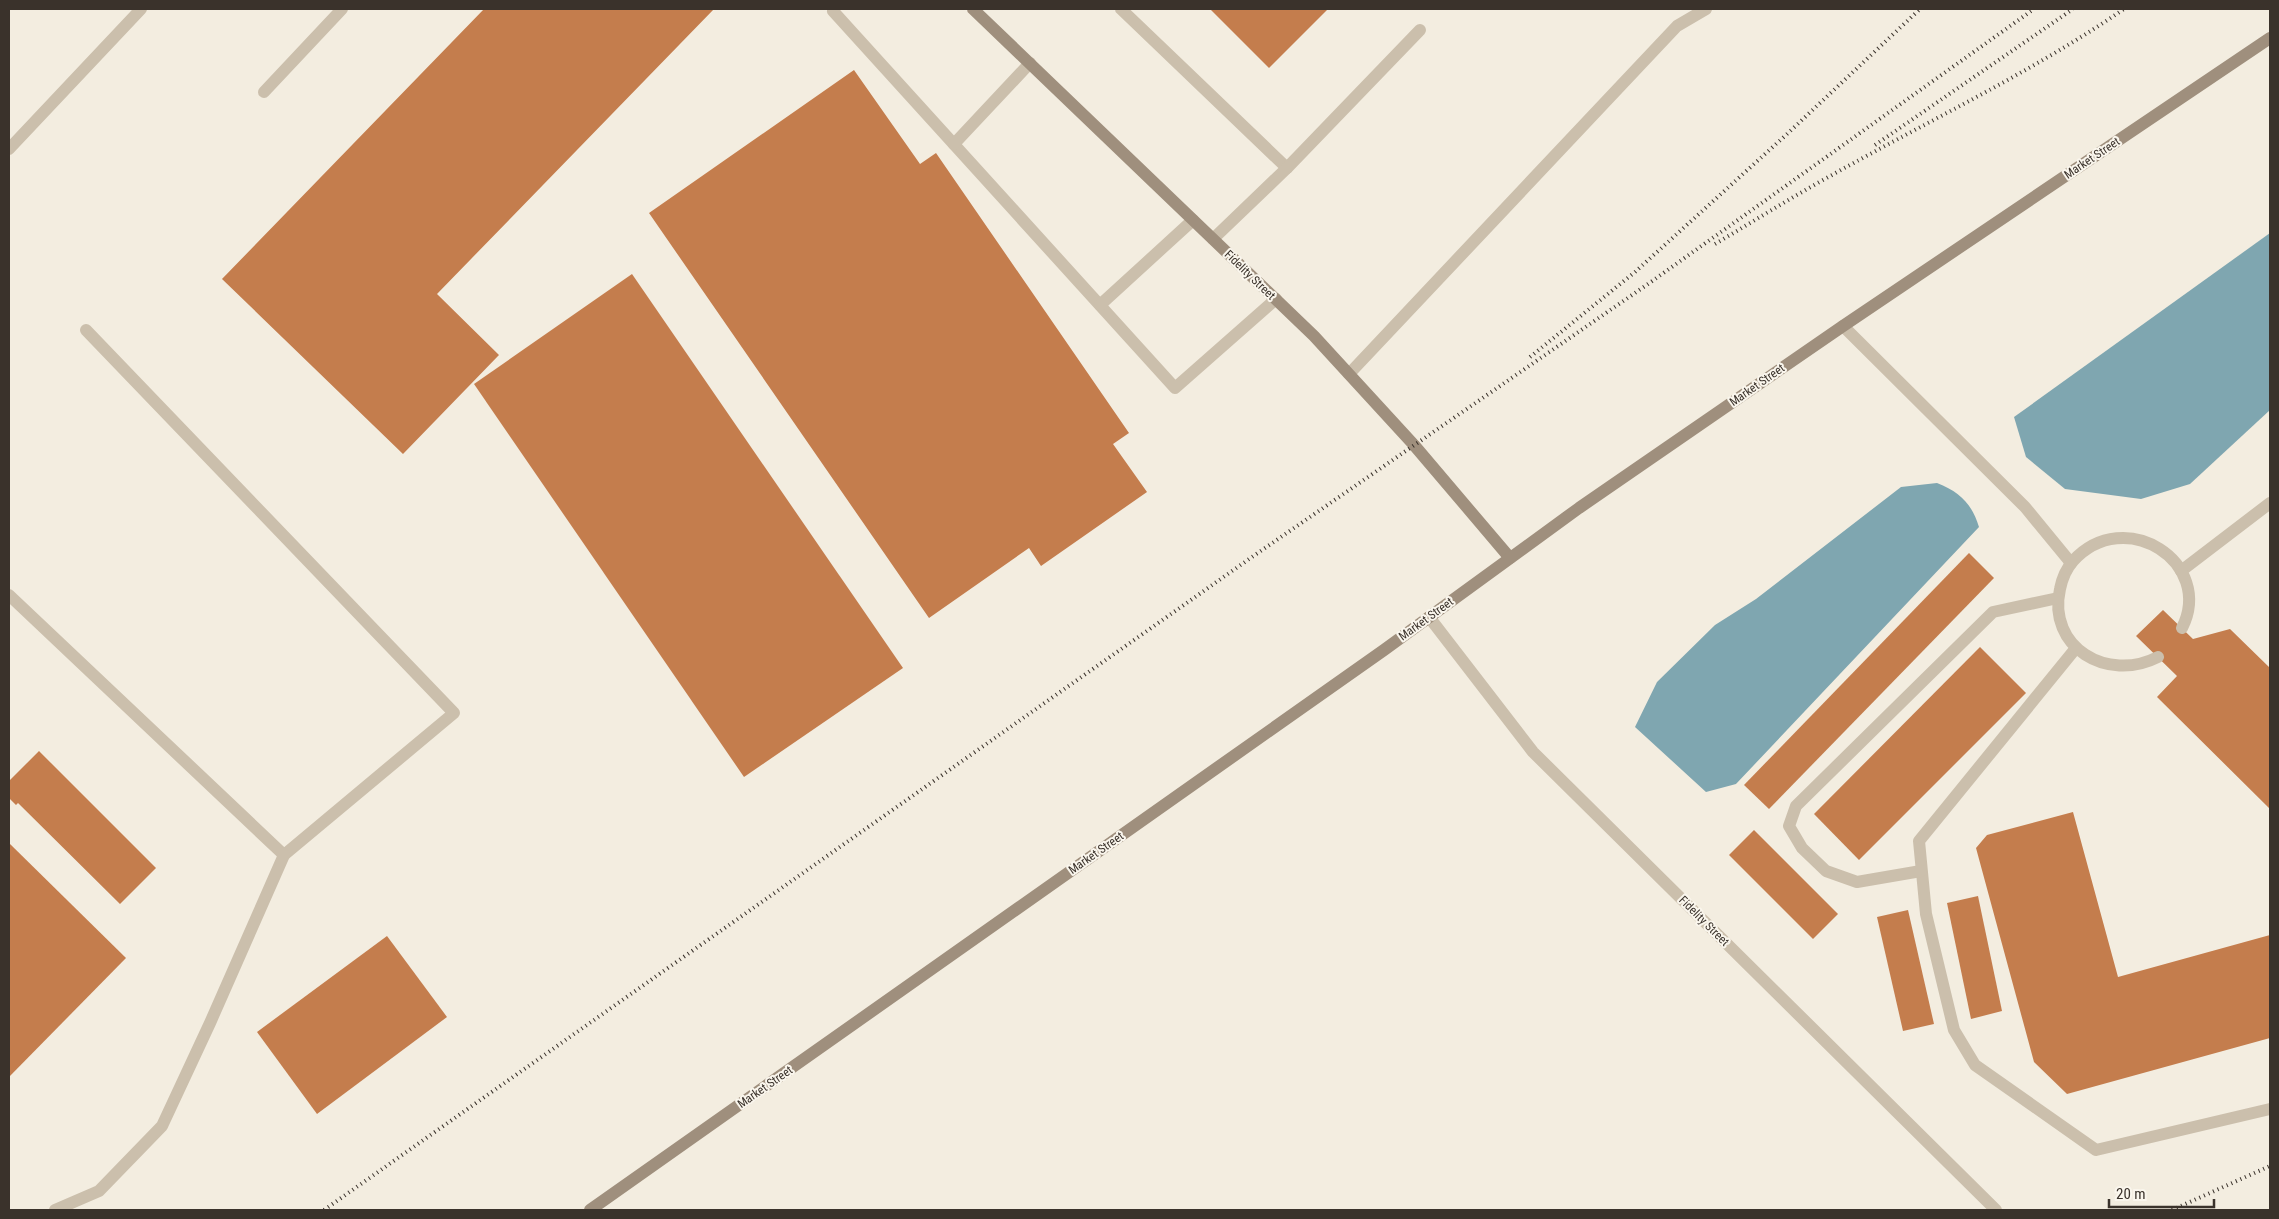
<svg xmlns="http://www.w3.org/2000/svg" width="2279" height="1219" viewBox="0 0 2279 1219" font-family="'Roboto Condensed',sans-serif">
	<style>
		.water { fill: #7fa6b0 }
		.building { fill: #c47d4d }
		.lines { fill: none; stroke-linecap: round; stroke-linejoin: round }
		.lane { stroke: #cbbfac; stroke-width: 12 }
		.street { stroke: #cbbfac; stroke-width: 12 }
		.secondary { stroke: #9f8f7d; stroke-width: 12 }
		.rail { stroke: #3a322b; stroke-width: 4; stroke-dasharray: 1 4; stroke-linecap: butt }
		.labels { text-anchor: middle; dominant-baseline: central; stroke-width: 4; stroke-linejoin: round; paint-order: stroke }
		.street-label { font-size: 12px; fill: #3a322b; stroke: #faf6ed }
	</style>
	<rect width="100%" height="100%" fill="#f3ede0"/>
	<g class="water">
		<path d="M2270,233V410L2190,484L2141,499L2065,489L2026,457L2014,417Z"/>
		<path d="M1937,483C1960,492 1972,504 1979,527L1736,784L1706,792L1635,727L1657,682L1715,625L1756,599L1901,487Z"/>
	</g>
	<g class="building">
		<path d="M484,9H714L437,294L499,355L403,454L222,279Z"/>
		<path d="M1210,9H1328L1269,68Z"/>
		<path d="M854,70L920,164L936,153L1129,433L1113,444L1147,492L1041,566L1029,548L929,618L649,213Z"/>
		<path d="M632,274L903,668L744,777L474,384Z"/>
		<path d="M1969,553L1994,578L1769,809L1744,785Z"/>
		<path d="M2163,610L2193,639L2230,629L2270,668V809L2157,697L2177,676L2136,636Z"/>
		<path d="M1980,647L2026,693L1859,860L1814,814Z"/>
		<path d="M39,751L156,868L120,904L18,803L16,805L9,798V781Z"/>
		<path d="M2073,812L2118,977L2270,935V1038L2067,1094L2034,1062L1976,848L1987,835Z"/>
		<path d="M1754,830L1838,914L1813,939L1729,855Z"/>
		<path d="M9,843L126,958L9,1077Z"/>
		<path d="M1978,896L2002,1011L1971,1019L1947,903Z"/>
		<path d="M1908,910L1934,1024L1903,1031L1877,917Z"/>
		<path d="M387,936L447,1017L317,1114L257,1032Z"/>
	</g>
	<g class="lines">
		<g class="lane">
			<path d="M834,9L833,11L1175,388L1276,299"/>
			<path d="M1121,9L1287,168"/>
			<path d="M264,92L342,9"/>
			<path d="M954,144L1030,63"/>
			<path d="M9,149L141,9"/>
			<path d="M1213,239L1287,168L1420,30"/>
			<path d="M1100,305L1193,220"/>
			<path d="M1843,326L2025,507L2071,563"/>
			<path d="M86,330L454,713L284,855"/>
			<path d="M1349,374L1677,26L1706,9"/>
			<path d="M2181,571L2270,503"/>
			<path d="M9,595L284,855L210,1023L162,1126L99,1191L55,1210"/>
			<path d="M2076,648L1919,841L1926,914L1954,1030L1975,1065L2096,1150L2270,1109"/>
			<path d="M2158,657C2107,683 2047,647 2060,589C2062,579 2066,569 2073,561C2125,504 2215,563 2182,628"/>
			<path d="M1921,871L1857,882L1826,871L1802,848L1789,826L1796,806L1993,612L2058,598"/>
		</g>
		<path class="street" d="M1429,617L1533,752L1996,1210"/>
		<g class="secondary">
			<path d="M973,9L1314,336L1414,445L1510,558"/>
			<path d="M590,1210L1384,650L1579,508L1843,326L2270,38"/>
		</g>
		<g class="rail">
			<path d="M1875,145L2073,9"/>
			<path d="M1715,244C1754,221 1792,197 1832,175C1930,120 2032,72 2124,9"/>
			<path d="M1530,357L1635,272L1786,135L1920,9"/>
			<path d="M324,1210L1252,557L1648,284L2034,9"/>
			<path d="M2172,1210L2270,1166"/>
		</g>
	</g>
	<g class="labels">
		<g class="street-label">
			<text transform="translate(2092 158) rotate(-34)">Market Street</text>
			<text transform="translate(1250 275) rotate(44)">Fidelity Street</text>
			<text transform="translate(1757 385) rotate(-35)">Market Street</text>
			<text transform="translate(1426 619) rotate(-36)">Market Street</text>
			<text transform="translate(1096 853) rotate(-35)">Market Street</text>
			<text transform="translate(1704 921) rotate(45)">Fidelity Street</text>
			<text transform="translate(765 1087) rotate(-35)">Market Street</text>
		</g>
	</g>
	<rect width="2279" height="1219" fill="none" stroke="#3a322b" stroke-width="20"/>
	<path d="M2109 1199v8h105v-8" fill="none" stroke="#3a322b" stroke-width="2.5"/>
	<text x="2116" y="1199" font-size="15" fill="#3a322b" stroke="#faf6ed" stroke-width="4" paint-order="stroke">20 m</text>
</svg>
